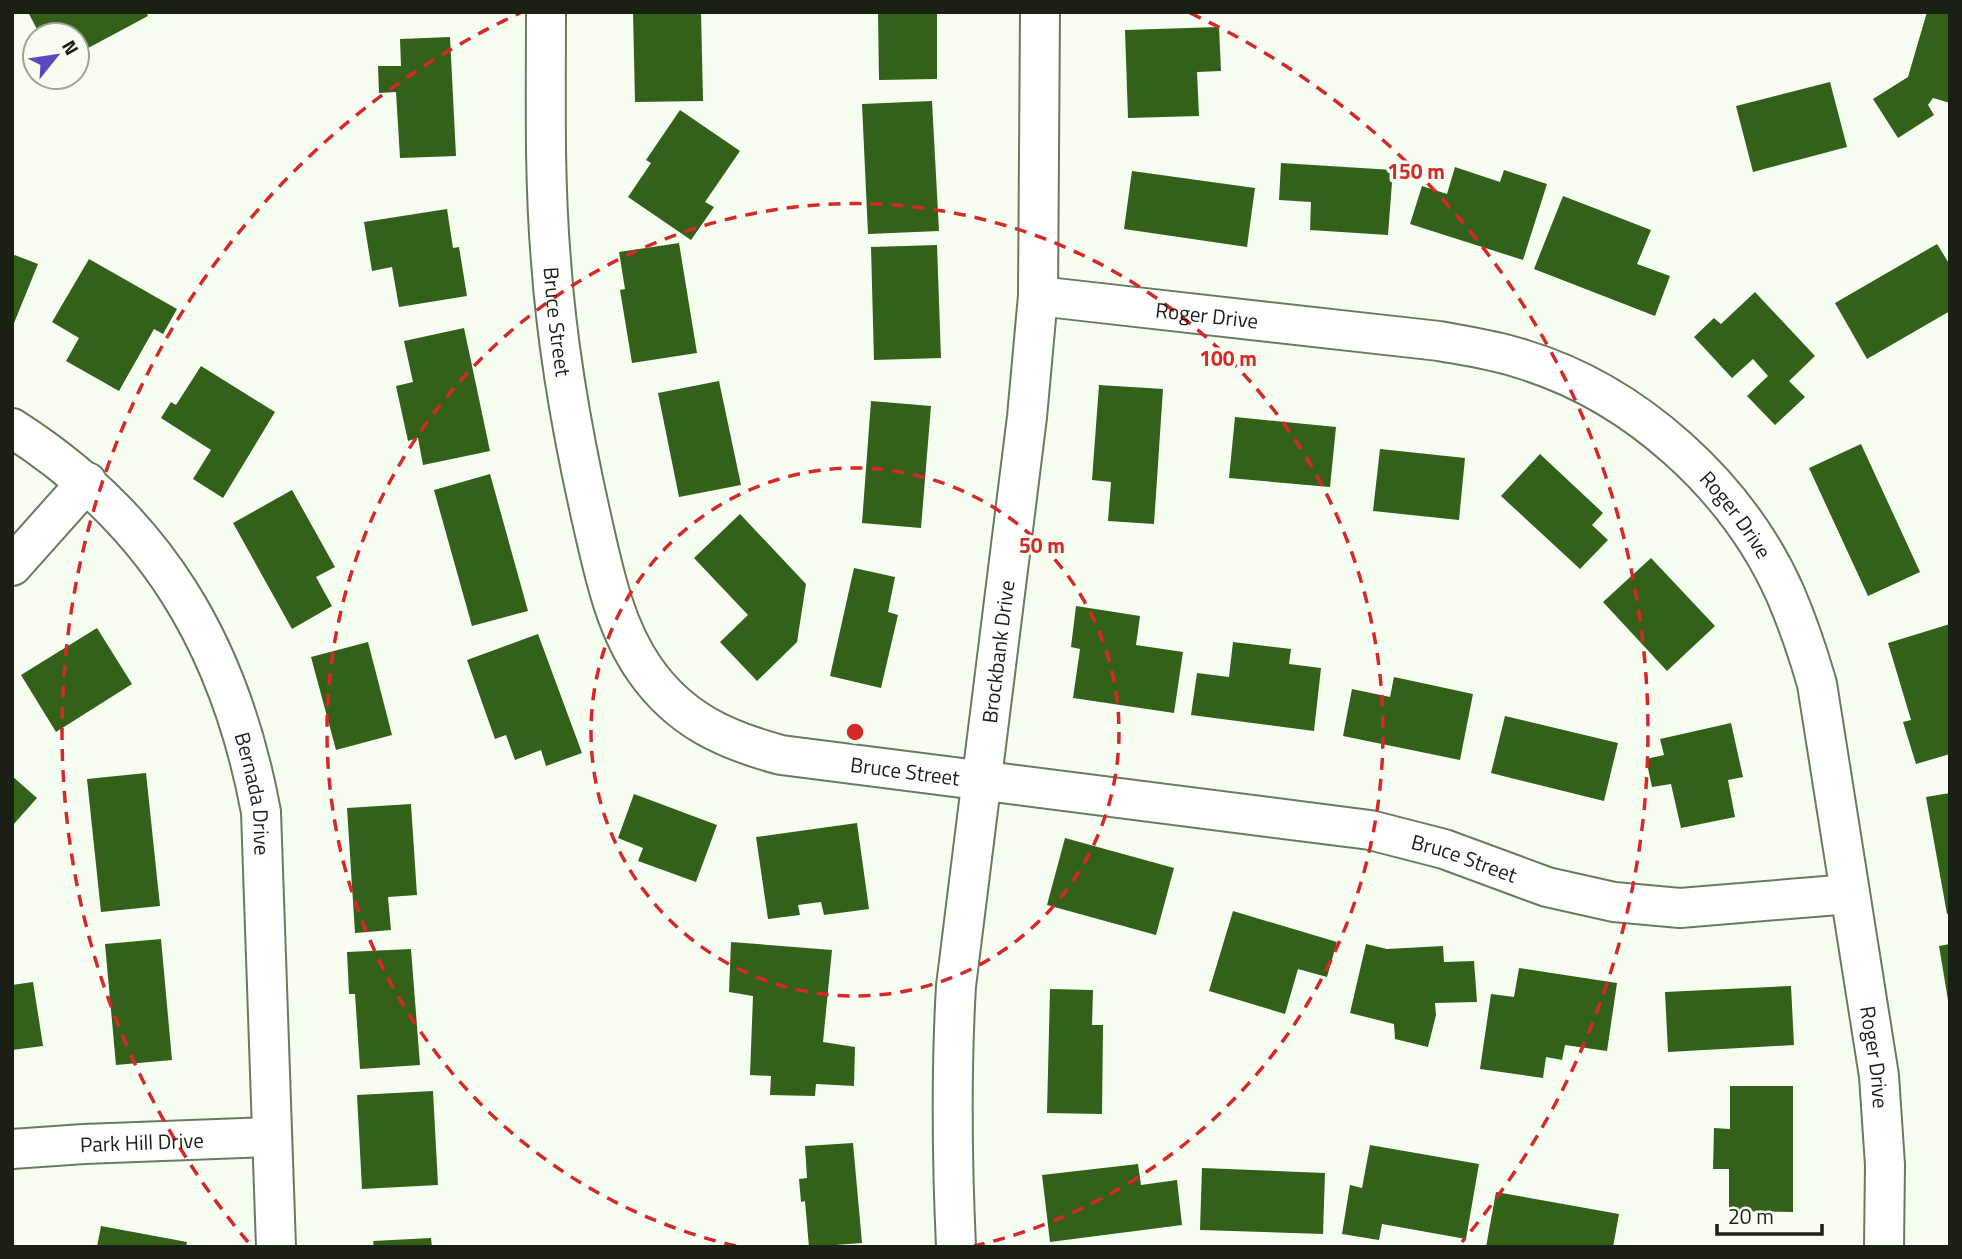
<svg xmlns="http://www.w3.org/2000/svg" width="1962" height="1259" viewBox="0 0 1962 1259" font-family="'Titillium Web',sans-serif">
	<style>
		.building { fill: #34611a }
		.lines { fill: none; stroke-linecap: round; stroke-linejoin: round }
		.minor-casing { stroke: #687b5f; stroke-width: 42 }
		.tertiary-casing { stroke: #687b5f; stroke-width: 42 }
		.minor { stroke: #fff; stroke-width: 38 }
		.tertiary { stroke: #fff; stroke-width: 38 }
		.ring { fill: none; stroke: #d62828; stroke-width: 3.5; stroke-dasharray: 12 9 }
		.labels { text-anchor: middle; dominant-baseline: central; stroke-width: 7; stroke-linejoin: round; paint-order: stroke }
		.street-label { font-size: 21px; fill: #192115; stroke: #f5fef1 }
		.centre { fill: #d62828; stroke: #f5fef1; stroke-width: 3.5 }
		.ring-label { font-size: 21px; text-anchor: middle; font-weight: bold; fill: #d62828; stroke: #f5fef1; stroke-width: 7; stroke-linejoin: round; paint-order: stroke }
	</style>
	<rect width="100%" height="100%" fill="#f5fef1"/>
	<g class="building">
		<path d="M28,12H146L148,16L77,54V35H40Z"/>
		<path d="M633,12H701L703,101L635,102Z"/>
		<path d="M878,12H937V79L879,80Z"/>
		<path d="M1927,12H1950V103L1933,98L1928,105L1934,115L1898,138L1873,99L1908,77Z"/>
		<path d="M1219,27L1221,71L1197,72L1199,116L1128,118L1125,30Z"/>
		<path d="M450,37L456,156L400,158L396,92L379,93L378,66H401L400,39Z"/>
		<path d="M1830,82L1847,147L1753,172L1736,106Z"/>
		<path d="M932,101L939,231L868,234L862,104Z"/>
		<path d="M680,110L740,151L705,202L714,207L691,240L628,197L651,163L646,160Z"/>
		<path d="M1281,163L1393,170L1388,235L1310,230L1311,202L1279,200Z"/>
		<path d="M1455,167L1500,182L1504,170L1547,184L1523,260L1410,224L1422,186L1447,194Z"/>
		<path d="M1132,171L1255,188L1247,247L1124,229Z"/>
		<path d="M1563,196L1651,230L1637,264L1670,276L1655,316L1534,269Z"/>
		<path d="M447,209L453,248L459,247L467,296L399,307L392,267L372,271L364,222Z"/>
		<path d="M679,243L697,353L632,363L620,290L625,289L619,252Z"/>
		<path d="M1937,244L1950,265V311L1867,359L1835,303Z"/>
		<path d="M937,245L941,358L874,360L871,247Z"/>
		<path d="M12,254L38,264L12,328Z"/>
		<path d="M89,259L177,309L163,334L154,329L119,391L66,361L79,338L52,322Z"/>
		<path d="M1755,292L1815,356L1789,381L1805,397L1775,425L1747,396L1768,376L1753,359L1732,378L1694,337L1714,318L1721,324Z"/>
		<path d="M464,328L490,451L423,465L418,438L408,441L396,386L413,382L404,341Z"/>
		<path d="M201,366L275,412L223,498L193,479L211,450L161,418L171,402L176,405Z"/>
		<path d="M719,381L741,485L679,497L658,393Z"/>
		<path d="M1099,385L1163,389L1154,524L1108,521L1111,482L1092,480Z"/>
		<path d="M871,401L931,406L921,528L862,523Z"/>
		<path d="M1235,417L1336,427L1330,487L1229,478Z"/>
		<path d="M1861,444L1920,572L1868,596L1809,468Z"/>
		<path d="M1380,449L1465,458L1459,520L1373,511Z"/>
		<path d="M1540,454L1603,513L1592,525L1608,540L1580,569L1501,496Z"/>
		<path d="M490,474L528,611L472,626L434,490Z"/>
		<path d="M292,490L335,567L316,577L332,606L292,629L233,523Z"/>
		<path d="M740,514L806,584L797,642L757,681L720,642L748,615L694,558Z"/>
		<path d="M1651,558L1715,626L1667,671L1603,602Z"/>
		<path d="M854,568L895,577L888,612L898,615L881,688L830,676Z"/>
		<path d="M1076,606L1140,616L1136,645L1183,652L1174,713L1073,698L1080,649L1071,647Z"/>
		<path d="M1950,624V754L1916,764L1903,722L1911,720L1888,643Z"/>
		<path d="M97,628L132,684L56,732L21,675Z"/>
		<path d="M538,634L582,753L546,766L541,750L515,760L506,735L495,739L467,660Z"/>
		<path d="M368,642L392,735L336,750L311,657Z"/>
		<path d="M1233,642L1291,649L1289,664L1321,668L1314,731L1191,715L1197,673L1229,677Z"/>
		<path d="M1394,677L1473,694L1460,760L1343,736L1352,689L1390,697Z"/>
		<path d="M1505,716L1618,743L1604,801L1491,773Z"/>
		<path d="M1731,723L1743,777L1728,780L1735,817L1681,828L1671,784L1652,787L1646,759L1664,755L1660,739Z"/>
		<path d="M146,773L160,906L101,912L87,779Z"/>
		<path d="M12,776L37,798L12,826Z"/>
		<path d="M1950,793V914H1947L1926,797Z"/>
		<path d="M634,794L717,825L696,882L638,861L643,848L618,838Z"/>
		<path d="M411,804L417,895L388,897L391,930L355,933L347,808Z"/>
		<path d="M857,823L869,909L824,915L821,902L798,905L800,915L768,919L756,837Z"/>
		<path d="M1065,838L1174,868L1156,935L1047,905Z"/>
		<path d="M1233,911L1337,942L1327,977L1298,969L1285,1014L1209,991Z"/>
		<path d="M161,939L172,1060L116,1065L105,944Z"/>
		<path d="M731,942L832,950L823,1042L855,1047L854,1086L816,1084L815,1096L770,1095L771,1076L750,1075L753,996L729,992Z"/>
		<path d="M1366,944L1387,949L1443,946L1444,962L1474,961L1477,1002L1435,1003L1436,1015L1428,1047L1395,1039L1394,1024L1350,1013Z"/>
		<path d="M1950,944V1000H1948L1939,946Z"/>
		<path d="M411,949L420,1065L360,1069L355,994H349L347,952Z"/>
		<path d="M1519,968L1617,983L1607,1051L1565,1045L1562,1060L1546,1057L1543,1078L1480,1069L1491,994L1514,997Z"/>
		<path d="M33,982L43,1046L12,1050V985Z"/>
		<path d="M1791,986L1794,1045L1668,1052L1665,992Z"/>
		<path d="M1050,989L1093,990L1092,1025H1103L1102,1114L1047,1113Z"/>
		<path d="M1730,1086H1793V1212L1729,1211V1169H1713L1714,1128L1730,1129Z"/>
		<path d="M433,1091L438,1185L362,1189L357,1095Z"/>
		<path d="M853,1143L862,1243L809,1247L805,1201L801,1202L799,1179L807,1178L805,1146Z"/>
		<path d="M1370,1145L1479,1164L1466,1239L1382,1224L1379,1240L1342,1234L1350,1185L1362,1188Z"/>
		<path d="M1138,1164L1141,1185L1177,1180L1182,1225L1050,1242L1042,1175Z"/>
		<path d="M1202,1168L1325,1173L1323,1234L1200,1230Z"/>
		<path d="M1496,1192L1619,1214L1613,1247H1486Z"/>
		<path d="M101,1226L187,1242L186,1247H97Z"/>
		<path d="M431,1238L432,1247H374L373,1241Z"/>
	</g>
	<g class="lines">
		<defs>
			<g id="minor">
				<path id="s1" d="M546,12C546,95 544,178 551,261C557,347 572,432 591,516C603,569 614,626 645,670C680,720 725,740 781,755L1370,830L1444,849L1547,887L1614,902L1680,908L1850,894"/>
				<path id="s2" d="M1038,296L1439,341C1467,346 1495,350 1522,359C1635,393 1737,486 1785,593C1798,623 1808,653 1817,684L1879,1076L1885,1165L1884,1247"/>
				<path id="s3" d="M12,428C156,520 230,645 261,812L276,1247"/>
				<path d="M12,566L87,482"/>
				<path id="s4" d="M12,1149L84,1144L272,1137"/>
			</g>
			<g id="tertiary">
				<path id="s5" d="M956,1247C952,1159 951,1073 956,986L1027,417L1038,296L1040,12"/>
			</g>
		</defs>
		<use href="#minor" class="minor-casing"/>
		<use href="#tertiary" class="tertiary-casing"/>
		<use href="#minor" class="minor"/>
		<use href="#tertiary" class="tertiary"/>
	</g>
	<g class="ring">
		<circle cx="855" cy="732" r="264"/>
		<path d="M736 1246A528 528 0 1 1 974 1246"/>
		<path d="M248 1242A793 793 0 0 1 520 13M1190 13A793 793 0 0 1 1462 1242"/>
	</g>
	<g class="labels">
		<g class="street-label">
			<text stroke="none"><textPath href="#s2" startOffset="170">Roger Drive</textPath></text>
			<text stroke="none"><textPath href="#s1" startOffset="310">Bruce Street</textPath></text>
			<text stroke="none"><textPath href="#s2" startOffset="758">Roger Drive</textPath></text>
			<text stroke="none"><textPath href="#s5" startOffset="598">Brockbank Drive</textPath></text>
			<text stroke="none"><textPath href="#s1" startOffset="961">Bruce Street</textPath></text>
			<text stroke="none"><textPath href="#s3" startOffset="453">Bernada Drive</textPath></text>
			<text stroke="none"><textPath href="#s1" startOffset="1528">Bruce Street</textPath></text>
			<text stroke="none"><textPath href="#s2" startOffset="1325">Roger Drive</textPath></text>
			<text stroke="none"><textPath href="#s4" startOffset="130">Park Hill Drive</textPath></text>
		</g>
	</g>
	<circle cx="855" cy="732" r="10" class="centre"/>
	<g class="ring-label">
		<text x="1416" y="179">150 m</text>
		<text x="1228" y="366">100 m</text>
		<text x="1042" y="553">50 m</text>
	</g>
	<rect width="1962" height="1259" fill="none" stroke="#192115" stroke-width="28"/>
	<g transform="translate(56 56) rotate(60)"><circle r="33" fill="#f5fef1" stroke="#9da699" stroke-width="2"/>
	<path d="M0-5L12 26L0 18L-12 26Z" fill="#5d47bf"/>
	<text y="-10" font-size="19" font-weight="bold" text-anchor="middle" fill="#192115">N</text>
	</g>
	<path d="M1717 1224v10h105v-10" fill="none" stroke="#192115" stroke-width="3.5"/>
	<text x="1728" y="1224" font-size="21" fill="#192115" stroke="#f5fef1" stroke-width="5" paint-order="stroke">20 m</text>
</svg>
